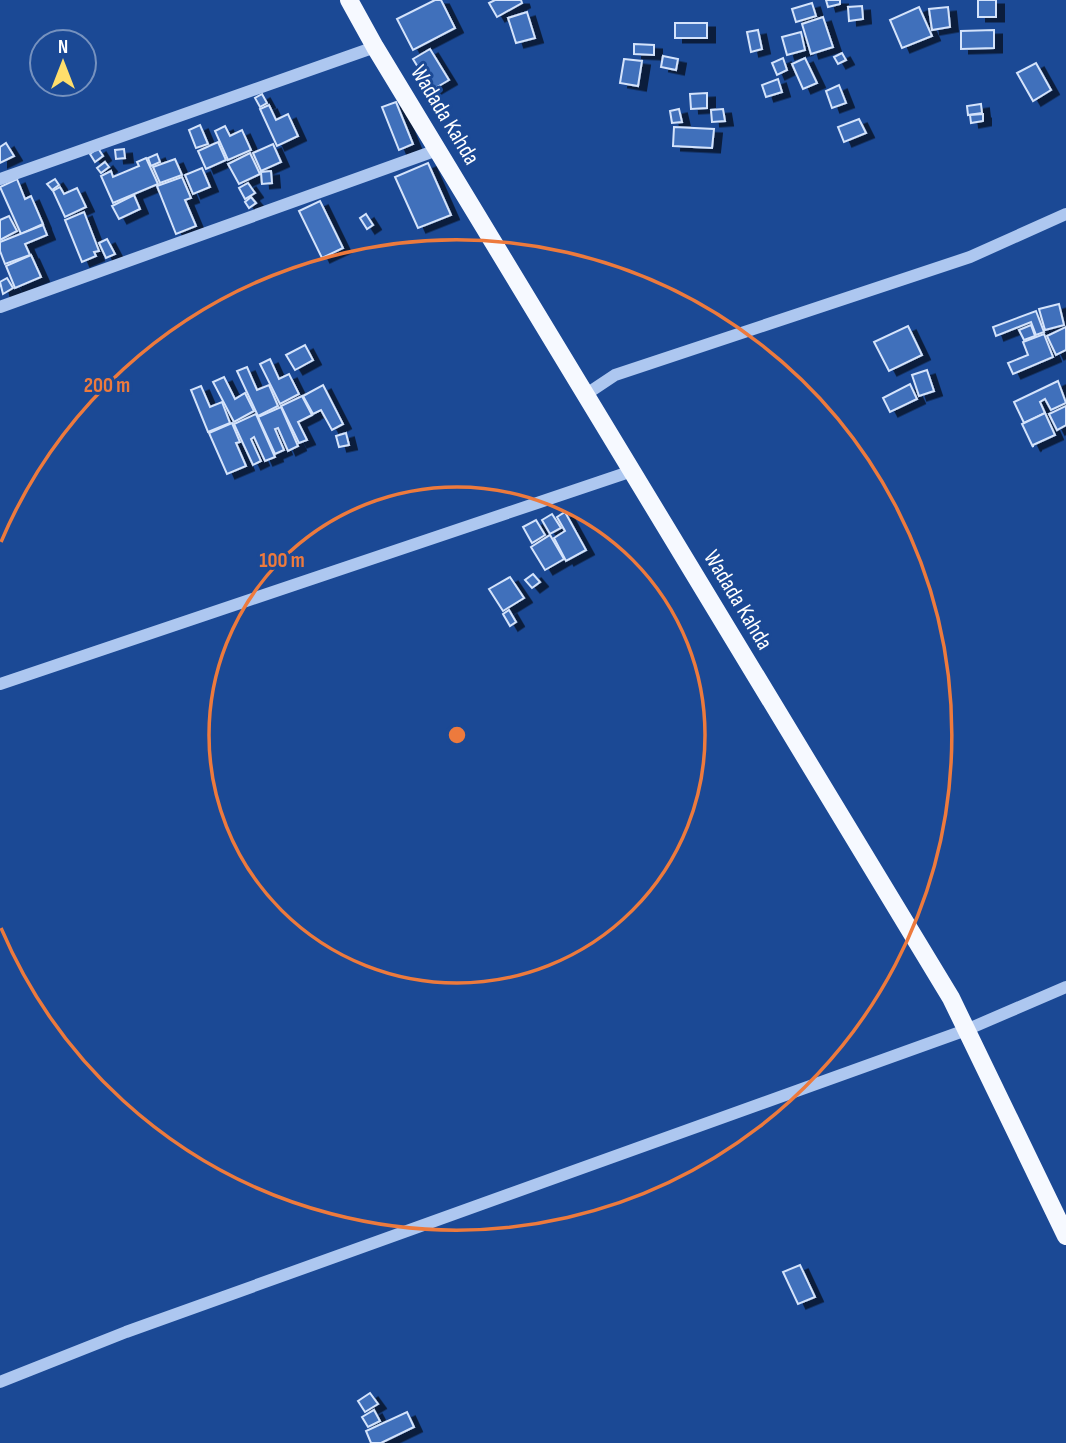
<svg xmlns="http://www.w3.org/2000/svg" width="1066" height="1443" viewBox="0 0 1066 1443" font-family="'Sofia Sans Condensed',sans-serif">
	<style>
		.building { fill: #3f6fbb; stroke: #d4e3fb; stroke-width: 2; filter: url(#shadow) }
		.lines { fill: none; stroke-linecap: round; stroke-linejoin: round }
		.minor { stroke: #adc7f0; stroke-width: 12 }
		.major { stroke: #f6f9ff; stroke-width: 18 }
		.ring { fill: none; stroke: #ed7a3d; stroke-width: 3.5 }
		.labels { text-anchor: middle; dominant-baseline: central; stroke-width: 6; stroke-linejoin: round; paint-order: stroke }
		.street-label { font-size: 23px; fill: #fff; stroke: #1b4995 }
		.centre { fill: #ed7a3d; stroke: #1b4995; stroke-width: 3.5 }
		.ring-label { font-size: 21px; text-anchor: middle; font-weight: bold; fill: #ed7a3d; stroke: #1b4995; stroke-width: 6; stroke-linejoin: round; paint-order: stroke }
	</style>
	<defs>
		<filter id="shadow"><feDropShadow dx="8" dy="4.5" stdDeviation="0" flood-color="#0009"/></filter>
	</defs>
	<rect width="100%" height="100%" fill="#1b4995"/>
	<g class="building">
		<path d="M435,0H441L455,28L413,50L397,19Z"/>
		<path d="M495,0H521L522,3L497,17L489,3Z"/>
		<path d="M826,0H840V4L828,7Z"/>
		<rect x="978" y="0" width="18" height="17"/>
		<path d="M812,3L816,16L796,22L792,9Z"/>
		<path d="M862,6L863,19L849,21L848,7Z"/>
		<path d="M919,7L932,36L902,48L890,20Z"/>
		<path d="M948,7L950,27L932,30L929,9Z"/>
		<path d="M527,12L535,38L516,43L508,18Z"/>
		<path d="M823,17L833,47L811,54L802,24Z"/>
		<rect x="675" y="23" width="32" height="15"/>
		<path d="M758,30L762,49L751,52L747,32Z"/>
		<path d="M994,30V48L961,49V31Z"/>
		<path d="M801,32L805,50L787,55L782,37Z"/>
		<path d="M634,44L654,45V55L634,54Z"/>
		<path d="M430,49L449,80L432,90L413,59Z"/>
		<path d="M842,53L846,60L838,64L834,57Z"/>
		<path d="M663,56L678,59L676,70L661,67Z"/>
		<path d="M783,58L787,70L777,75L772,63Z"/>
		<path d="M805,58L817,83L803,89L792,64Z"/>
		<path d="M624,59L642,61L638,86L620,83Z"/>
		<path d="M1036,63L1051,90L1033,101L1017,73Z"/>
		<path d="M778,79L782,92L766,97L762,85Z"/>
		<path d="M839,85L846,103L832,108L826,91Z"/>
		<path d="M707,93V108L691,109L690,94Z"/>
		<path d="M262,94L267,103L260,107L255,98Z"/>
		<path d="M396,102L413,144L399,150L382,107Z"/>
		<path d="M981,104L982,113L968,115L967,106Z"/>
		<path d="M269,105L276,120L288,114L298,136L277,146L260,109Z"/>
		<path d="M679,109L682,122L672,123L670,111Z"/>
		<path d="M723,109L725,121L712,122L711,110Z"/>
		<path d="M983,114V121L971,123L970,115Z"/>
		<path d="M859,119L866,133L844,142L838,127Z"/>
		<path d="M200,125L208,144L196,148L189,130Z"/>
		<path d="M225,126L230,136L242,130L251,150L228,160L215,131Z"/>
		<path d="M674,127L714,129L712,148L673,146Z"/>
		<path d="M218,142L226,160L206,169L198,151Z"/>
		<path d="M6,143L14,156L0,163V147Z"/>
		<path d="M273,144L281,162L261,171L253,153Z"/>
		<path d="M98,148L103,156L95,162L90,154Z"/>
		<path d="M124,149L125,158L116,159L115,150Z"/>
		<path d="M250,153L260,174L239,184L228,164Z"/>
		<path d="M157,154L160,162L151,166L148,158Z"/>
		<path d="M146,158L158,184L113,203L101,176L111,171L113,177L139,166L137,162Z"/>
		<path d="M175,159L182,175L160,183L153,167Z"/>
		<path d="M105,162L109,167L101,173L97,168Z"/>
		<path d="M428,163L451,215L418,228L395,177Z"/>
		<path d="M202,168L210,187L193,194L185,175Z"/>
		<path d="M271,171L272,183L262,184L261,172Z"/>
		<path d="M182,177L191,198L185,200L196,226L176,234L157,186Z"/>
		<path d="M17,179L25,199L31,196L43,224L21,234L0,187Z"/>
		<path d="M55,179L59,185L52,190L47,184Z"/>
		<path d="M248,183L255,193L245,199L239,188Z"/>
		<path d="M60,187L64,194L77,188L86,207L65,217L53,191Z"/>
		<path d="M134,195L140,209L119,219L112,206Z"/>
		<path d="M251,197L256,203L249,208L245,202Z"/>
		<path d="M320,201L343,248L322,258L299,211Z"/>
		<path d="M84,212L99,251L94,252L96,256L82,262L65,220Z"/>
		<path d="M366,214L373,225L367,229L360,218Z"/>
		<path d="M9,216L17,231L0,240V220Z"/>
		<path d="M43,225L47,235L25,244L30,255L5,264L0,251V242Z"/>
		<path d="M107,239L115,254L106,258L99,243Z"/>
		<path d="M31,255L41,277L15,288L6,266Z"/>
		<path d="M7,278L13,288L3,294L0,282Z"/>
		<path d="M1059,304L1064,325L1045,330L1039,309Z"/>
		<path d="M1036,311L1044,332L1036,335L1031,322L996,336L993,327Z"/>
		<path d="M1031,325L1035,336L1024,340L1019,330Z"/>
		<path d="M908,326L922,355L889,371L874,342Z"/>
		<path d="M1066,327V350L1056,355L1047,336Z"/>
		<path d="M1044,334L1053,357L1013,374L1008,363L1028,355L1023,342Z"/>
		<path d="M305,345L313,360L295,370L286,355Z"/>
		<path d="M270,359L279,379L289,374L299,394L280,404L260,364Z"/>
		<path d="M247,367L257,390L269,385L278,406L258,416L237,371Z"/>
		<path d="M927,370L934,391L919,396L912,375Z"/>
		<path d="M224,377L235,399L245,393L254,411L234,422L213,382Z"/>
		<path d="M1058,381L1066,403L1051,410L1045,399L1040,402L1045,413L1024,423L1014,402Z"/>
		<path d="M910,384L917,399L890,412L883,398Z"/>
		<path d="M323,385L343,424L332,430L321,410L313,414L303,396Z"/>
		<path d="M201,386L210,407L222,402L230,423L208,432L191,390Z"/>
		<path d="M302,396L312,415L298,422L307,440L299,443L281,406Z"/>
		<path d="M1066,406V425L1057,430L1049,414Z"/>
		<path d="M281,407L298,446L288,451L278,428L275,429L284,450L275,454L258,417Z"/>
		<path d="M1045,413L1055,435L1033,445V447L1022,424Z"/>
		<path d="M256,414L275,457L265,461L254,437L251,439L261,461L253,465L234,424Z"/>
		<path d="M232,423L240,442L236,443L246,466L227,474L209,433Z"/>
		<path d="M346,433L349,445L339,447L336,436Z"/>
		<path d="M565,512L586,550L566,561L554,538L565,531L557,517Z"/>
		<path d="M552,514L561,528L550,534L542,520Z"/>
		<path d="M536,520L545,535L532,543L523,527Z"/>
		<path d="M550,535L564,559L545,570L531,547Z"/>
		<path d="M533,574L540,582L532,588L525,580Z"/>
		<path d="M510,577L524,598L503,611L489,589Z"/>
		<path d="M509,610L516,622L510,626L503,614Z"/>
		<path d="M800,1265L815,1297L798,1304L783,1272Z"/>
		<path d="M370,1393L378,1404L365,1412L358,1401Z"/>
		<path d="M374,1410L380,1421L368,1427L362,1417Z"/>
		<path d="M407,1412L414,1427L381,1443H371L366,1431Z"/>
	</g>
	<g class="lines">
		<g class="minor">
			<path d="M0,179L375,47"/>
			<path d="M0,307L437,150"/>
			<path d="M585,395L615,375L970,257L1066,214"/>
			<path d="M0,684L632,471"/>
			<path d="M0,1382L126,1332L966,1030L1066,987"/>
		</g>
		<path class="major" d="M349,0L375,47L951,998L1066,1236"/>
	</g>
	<g class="ring">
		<circle cx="457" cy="735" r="248"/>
		<path d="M1 542A495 495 0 1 1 1 928"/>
	</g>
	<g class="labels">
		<g class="street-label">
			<text transform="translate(445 115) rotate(59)">Wadada Kahda</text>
			<text transform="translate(738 600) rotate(59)">Wadada Kahda</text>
		</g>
	</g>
	<circle cx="457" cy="735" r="10" class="centre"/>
	<g class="ring-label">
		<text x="107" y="392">200 m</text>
		<text x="282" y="567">100 m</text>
	</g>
	<g transform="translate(63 63)"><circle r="33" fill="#1b4995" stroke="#7692bf" stroke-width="2"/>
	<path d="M0-5L12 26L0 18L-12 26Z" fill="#ffde6c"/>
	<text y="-10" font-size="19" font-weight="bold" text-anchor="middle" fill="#ffffff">N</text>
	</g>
</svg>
